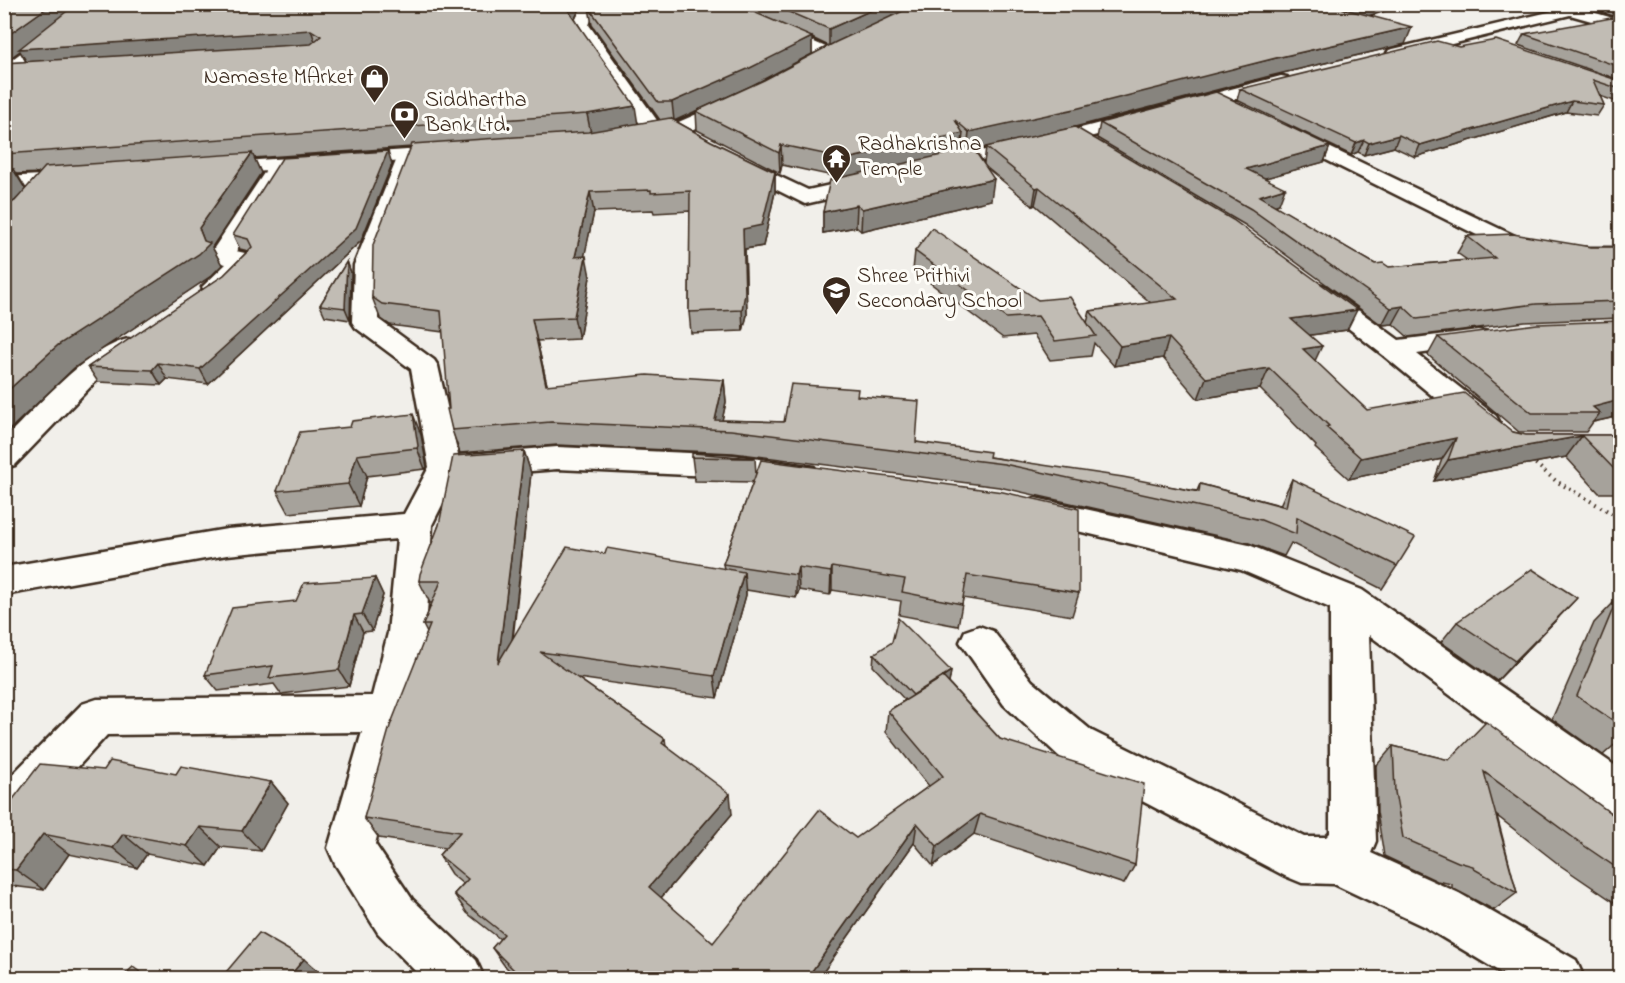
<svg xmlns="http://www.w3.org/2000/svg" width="1625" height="983" viewBox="0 0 1625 983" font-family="'Indie Flower',sans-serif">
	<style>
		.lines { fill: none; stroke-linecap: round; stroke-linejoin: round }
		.street-casing { stroke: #3b2a1e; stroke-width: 5 }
		.secondary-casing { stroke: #3b2a1e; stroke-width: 5 }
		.path { stroke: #3b2a1e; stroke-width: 4; stroke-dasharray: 1.5 4.5; stroke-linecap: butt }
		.street { fill: #fdfcf7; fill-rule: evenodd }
		.secondary { fill: #fdfcf7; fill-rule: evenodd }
		.wall { fill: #a6a29b; stroke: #3b2a1e; stroke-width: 1.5; fill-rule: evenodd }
		.shaded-wall { fill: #87847e; stroke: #3b2a1e; stroke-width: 1.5 }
		.building { fill: #c1bcb4; stroke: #3b2a1e; stroke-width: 1.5 }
		.labels { text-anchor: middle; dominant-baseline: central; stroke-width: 6; stroke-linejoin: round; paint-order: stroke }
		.far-poi-label { font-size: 22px; fill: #3b2a1e; stroke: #fdfcf7; text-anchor: start }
	</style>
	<rect width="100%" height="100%" fill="#f1efea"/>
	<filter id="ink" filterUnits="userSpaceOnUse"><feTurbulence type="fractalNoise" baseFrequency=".0167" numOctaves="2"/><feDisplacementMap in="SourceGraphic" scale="12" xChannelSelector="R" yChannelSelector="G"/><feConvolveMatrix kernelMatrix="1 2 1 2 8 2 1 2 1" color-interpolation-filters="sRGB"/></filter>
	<g filter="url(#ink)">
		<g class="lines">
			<defs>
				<g id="street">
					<path d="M86,4H103L22,68L16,78H4V70L10,61Z"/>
					<path d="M583,4H597L589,25L664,130L661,134H647L573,25Z"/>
					<path d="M718,4H736L761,19L835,51L837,54L835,57H823L751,25Z"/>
					<path d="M1543,4H1564L1620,20V29L1570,15L1395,58L1387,53L1389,50L1553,11L1545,8Z"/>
					<path d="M1281,76L1287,77L1290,81L1287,85L1082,139L935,173L928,171L925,167L928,163L1073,130Z"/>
					<path d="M1287,127L1519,238L1580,248H1620V262H1580L1505,249L1280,137L1277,133L1280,129Z"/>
					<path d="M408,150L415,152L418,156L378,265V319L434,360L438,366L458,455L557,447L733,455L814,467L819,475L814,483L803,486L733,477L557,469L456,477L432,525L426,633L409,714L375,844L412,899L476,960L484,978H422L378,933L335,864L328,848L362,732L107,735L20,830L4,836V783L82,704L97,699L372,696L388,633L397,539L227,555L4,595V567L227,529L404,514L429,467L411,369L356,328L352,322L354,265L398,156L401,152Z"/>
					<path d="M734,155L808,190L871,176L879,177L882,182L879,187L805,204L727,165L724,161L727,157Z"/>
					<path d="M279,159L286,161L289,165L236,251L254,255L257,260C246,276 226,297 206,292L202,287L226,264L217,262L212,251L272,161Z"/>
					<path d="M1316,283L1325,286L1399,340L1478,330L1488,332L1492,338L1488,344L1417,354L1496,416L1500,423L1496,430L1485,433L1474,430L1383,355L1307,296L1303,291L1307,286Z"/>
					<path d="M128,339L138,341L142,347L138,353L95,382L15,465L4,468V439C36,408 86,349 128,339Z"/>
					<path d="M1035,498L1249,545L1362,590L1620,769V815L1604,809L1369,635L1376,841L1371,853L1459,893L1576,960L1584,978H1510L1425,927L1334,884L1302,883L1285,876L1062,759L1004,705L960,642L965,631L979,626L993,631L1032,681L1092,731L1305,837H1326L1330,833V608L1241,570L1023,518L1018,510L1023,502Z"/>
				</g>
				<g id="secondary">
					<path d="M738,96L744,97L747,101L744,105L685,133L640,139L633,137L630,133L633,129L674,124Z"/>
					<path d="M452,147L459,149L462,153L459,157L213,175L206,173L203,169L206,165L213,163Z"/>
					<path d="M78,173L85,175L89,179L85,183L4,189V177Z"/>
				</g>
			</defs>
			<use href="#street" class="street-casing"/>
			<use href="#secondary" class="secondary-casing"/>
			<path class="path" d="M1531,460L1556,481L1620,518"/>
			<use href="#street" class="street"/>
			<use href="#secondary" class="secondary"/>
		</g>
		<g class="wall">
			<path d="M4,4H582L575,19L638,124L660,120L592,25L589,8L749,10L756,13L741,4H1407L1370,16L1405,44L1270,76L1071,128L1347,330L1310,335L1315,361L1367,410L1513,432L1526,435H1620V493H1599L1566,457L1434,481L1442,459L1349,479L1315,448L1316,446L1260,389L1198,399L1163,358L1114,366L1094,343L1091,356L1050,360L1034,335L1003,338L913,270L915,251L1038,300L1087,323L1090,311L1151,303L1035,205L1033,206L987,168L991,200L861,231L856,227L823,233V212L833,176L782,165L780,173L697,130L696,111L675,121L711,141L775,172V192L763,246L745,249L747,315L743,331L691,333L689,312L690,211L654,213L653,210L594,212L584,256L590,277L579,339L537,341L547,385L724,380L726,402L722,420L784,422L857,396L916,442L989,457L1197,491L1200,484L1280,505L1292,479L1397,566L1382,589L1291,543L1284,556L1249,543L999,487L733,453L557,445L460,453L452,430L443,332L390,325L380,318L372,297L411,147L254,158L261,173L212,247L222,265L211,276L74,368L4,435ZM812,38L829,46L756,83L812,54ZM20,51L26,62L6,63L9,59ZM986,147L984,163L975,150ZM40,173L26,189L17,174Z"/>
			<path d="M1574,4H1620V18Z"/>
			<path d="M1620,20V80L1518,45L1524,34Z"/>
			<path d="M1459,47L1620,81V103L1600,96L1604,105L1597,116L1566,112L1415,157L1394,147L1364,155L1358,152L1351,155L1237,100L1240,89Z"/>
			<path d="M1100,123L1330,146L1324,162L1265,178L1279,204L1275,206L1375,264L1389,267L1467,260L1457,253L1467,236L1591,247H1620L1615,246L1617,242L1615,241L1620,233V318L1525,322L1408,337L1393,324L1382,325L1245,225L1097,138Z"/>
			<path d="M392,164L361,241L208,384L167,379L161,385L98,382L88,367L224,275L248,251L240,249L233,235Z"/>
			<path d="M347,261L351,273L350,320L325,316L320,305Z"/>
			<path d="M1438,337L1620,416L1593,422L1586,432H1519L1428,355Z"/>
			<path d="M350,427L421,435L427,467L425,469L367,476L359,506L289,513L277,491Z"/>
			<path d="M524,451L531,473L513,639L605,554L724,569L723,564L753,482L695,481L692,457L755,458L756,475L1079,593L1072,616L963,598L958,626L899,615L901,601L832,590L830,595L799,590L796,598L746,590V595L717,698L578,678L665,739L666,746L732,814L661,898L713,943L929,786L886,732L888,711L905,700L873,666L874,654L951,671L949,683L1000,739L1135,865L1124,884L974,834L933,866L914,843L819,978H517L504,965L492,948L500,939L467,913L454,894L463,884L451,874L439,855L445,848L379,838L364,818L427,633L423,625L432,603H430L419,581L439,525Z"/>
			<path d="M375,578L383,595L372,631L363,632L349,686L281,694L274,684L218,691L205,675L296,601Z"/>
			<path d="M1617,599L1620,601V740L1603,755L1552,719L1594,623Z"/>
			<path d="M1558,618L1497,681L1441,642L1457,622Z"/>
			<path d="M1393,746L1449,760L1614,816L1620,820V906L1561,866L1497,816L1517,893L1494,910L1452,888V884L1437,881L1384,856L1377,812L1376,766Z"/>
			<path d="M104,770L176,774L271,782L288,803L261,851L221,847L208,866L147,854L137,868L69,854L44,890L4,885V811Z"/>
		</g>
		<g class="shaded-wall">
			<path d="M52,4H82L311,30L317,47L29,66L20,51L9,59L4,66V38Z"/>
			<path d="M571,4H582L571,26L568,10Z"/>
			<path d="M885,4H920L829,46V29Z"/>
			<path d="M1359,4H1407L1338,25L1344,9Z"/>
			<path d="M1412,27L1405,44L1270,76L1071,128L967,152L969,132L1276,58Z"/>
			<path d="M812,37V54L751,86L674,121L672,102Z"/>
			<path d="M1572,101L1566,112L1415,157L1420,145Z"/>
			<path d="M635,106L638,125L591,134L587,114Z"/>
			<path d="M963,133L961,153L833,182V162Z"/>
			<path d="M1399,135L1394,147L1364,155L1369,143Z"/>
			<path d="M1364,140L1358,152L1351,155L1356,143Z"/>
			<path d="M781,145L782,165L780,173L779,153Z"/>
			<path d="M1330,146L1324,162L1240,185L1246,169Z"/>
			<path d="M388,151L392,164L361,241L208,384L200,369Z"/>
			<path d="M252,153L261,173L212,247L222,265L211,276L74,368L4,435V394L58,345L204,241L199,228Z"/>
			<path d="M13,169L26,190L4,211V177Z"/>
			<path d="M775,172V192L763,246L745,249L747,315L743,331L742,310L743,229Z"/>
			<path d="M994,179L991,200L861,231L862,209Z"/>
			<path d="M1039,187L1035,205L1033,206L1036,188Z"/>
			<path d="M1285,188L1279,204L1256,212L1259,196Z"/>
			<path d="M590,192L594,212L580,277L575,257Z"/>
			<path d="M857,205L856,227L823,233V212Z"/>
			<path d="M586,256L590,277L579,339L574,317Z"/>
			<path d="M347,261L351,273L350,320L345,308Z"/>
			<path d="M1403,306L1393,324L1382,325L1391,308Z"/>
			<path d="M1357,310L1347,330L1282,339L1291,319Z"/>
			<path d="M532,319L552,407L546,385Z"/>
			<path d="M1169,338L1163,358L1114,366L1120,346Z"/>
			<path d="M1322,346L1312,367L1303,349Z"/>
			<path d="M158,363L167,379L161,385L152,370Z"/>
			<path d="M1269,368L1260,389L1198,399L1206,378Z"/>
			<path d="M724,380L726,402L720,430L715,420Z"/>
			<path d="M1620,400V416L1593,422L1600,413L1593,407Z"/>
			<path d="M413,414L421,435L427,467L425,469L417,448Z"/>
			<path d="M1582,436L1566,457L1434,481L1448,460Z"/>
			<path d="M1456,438L1442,459L1349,479L1361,458Z"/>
			<path d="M524,451L531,473L507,685L498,663Z"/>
			<path d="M357,455L367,476L359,506L348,484Z"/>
			<path d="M798,567L799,590L796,598V575Z"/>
			<path d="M832,567V590L830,595L831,572Z"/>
			<path d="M744,572L746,595L717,698L714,676Z"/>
			<path d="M375,578L383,595L372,631L362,614Z"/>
			<path d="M1577,598L1558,618L1497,681L1515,661Z"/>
			<path d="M354,615L363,632L349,686L339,670Z"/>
			<path d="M951,671L949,683L914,696Z"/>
			<path d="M271,782L288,803L261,851L242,831Z"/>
			<path d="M730,794L732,814L654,906L649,887Z"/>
			<path d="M980,814L974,834L933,866L937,846Z"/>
			<path d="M917,823L914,843L819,978H807Z"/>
			<path d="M200,827L221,847L208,866L187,846Z"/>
			<path d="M43,834L69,854L44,890L16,870Z"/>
			<path d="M123,834L147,854L137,868L113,848Z"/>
			<path d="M304,959L322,975L320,978H288Z"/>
		</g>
		<g class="building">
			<path d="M4,4H52L4,38Z"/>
			<path d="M76,4H571L568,10L635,106L587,114L4,154V63L311,44L321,36L311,30L19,49Z"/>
			<path d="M590,4H739L749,10L812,37L750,68L672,102H658L589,8Z"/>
			<path d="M770,4H885L829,29Z"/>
			<path d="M918,4H1359L1344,9L1412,27L1276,58L1075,109L969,132L955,120L963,133L833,162L834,156L781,145L779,153L696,111L764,80L836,42Z"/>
			<path d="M1611,18L1620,20V67L1524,34Z"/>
			<path d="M1496,40L1620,81V89L1593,80L1604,105L1572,101L1420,145L1399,135L1369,143L1364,140L1356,143L1240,89L1437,41L1459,47Z"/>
			<path d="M1216,92L1330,146L1246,169L1285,188L1259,196L1375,264L1383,263L1389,267L1495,258L1467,236L1513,234L1591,247H1620V301L1536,304L1417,319L1403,306L1391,308L1251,209L1100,123Z"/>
			<path d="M670,118L711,141L775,172L762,225L743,229L745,294L742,310L689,312L690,191L651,193V190L590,192L575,257L586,256L574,317L532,319L546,385L647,375L724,380L715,420L784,422L791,384L858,389L857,396L919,401L916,442L990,452L989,457L1123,477L1199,492L1200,484L1286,507L1292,479L1415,537L1397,566L1297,517L1296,534L1261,520L1004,464L731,430L551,422L452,430L447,409H449L441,311L382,304L372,297L373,245L412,144L588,132Z"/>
			<path d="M1075,127L1233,220L1357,310L1291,319L1322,346L1303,349L1367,410L1464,393L1513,432L1526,435H1620V472H1617L1582,436L1448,460L1456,438L1361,458L1326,427L1329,426L1269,368L1206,378L1169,338L1120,346L1090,311L1177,299L1039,187L1036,188L986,147Z"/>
			<path d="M973,148L994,179L862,209L857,205L823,212L830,180Z"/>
			<path d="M388,151L356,228L200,369L158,363L152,370L88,367L224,275L252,247L248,239L233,235L282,158Z"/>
			<path d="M252,153L199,228L204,241L210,243L199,254L58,345L4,394V207L15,201L45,167Z"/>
			<path d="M13,169L4,177V170Z"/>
			<path d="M932,228L1038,300L1070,297L1096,336L1055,341L1038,316L1006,318L915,251Z"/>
			<path d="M347,261L345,308L320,305Z"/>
			<path d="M1620,321V400L1593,407L1600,413H1532L1438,337L1537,324Z"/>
			<path d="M413,414L418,446L417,448L357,455L348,484L277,491L300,432L350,427L352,421Z"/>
			<path d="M524,451L498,663L567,547L605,554L607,548L744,572L714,676L540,652L665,739L662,743L730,794L649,887L713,943L819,810L856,838L943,776L888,711L943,677L1000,739L1144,784L1135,865L980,814L937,846L917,823L807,978H522L492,948L504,934L454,894L468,879L439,855L460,832L364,818L390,726L430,625H423L441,581H419L420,574L439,525L453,456Z"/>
			<path d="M692,453L755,458L692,457Z"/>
			<path d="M761,460L1003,492L1079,509V593L967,575L962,604L902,592L905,579L832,567L831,572L798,567L796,575L723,564Z"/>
			<path d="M1532,569L1577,598L1515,661L1457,622Z"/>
			<path d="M375,578L362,614L354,615L339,670L269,678L273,666L205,675L232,608L296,601L304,583Z"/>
			<path d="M1617,599L1620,601V725L1577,696Z"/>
			<path d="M898,618L951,671L913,695L874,654L892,642Z"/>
			<path d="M1486,722L1620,820V870L1586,847L1484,772L1517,893L1474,869L1473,866L1458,862L1403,838L1395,792L1393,746L1449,760Z"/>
			<path d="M110,761L176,774L181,766L271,782L242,831L200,827L187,846L123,834L113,848L43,834L16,870L4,869V811L40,764L104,770Z"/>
			<path d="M259,933L304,959L288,978H221Z"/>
			<path d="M133,967L148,978H121Z"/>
		</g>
	</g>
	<defs>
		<symbol id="shop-pin" viewBox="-11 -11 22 30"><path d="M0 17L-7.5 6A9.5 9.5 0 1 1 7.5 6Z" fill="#3b2a1e" stroke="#fdfcf7"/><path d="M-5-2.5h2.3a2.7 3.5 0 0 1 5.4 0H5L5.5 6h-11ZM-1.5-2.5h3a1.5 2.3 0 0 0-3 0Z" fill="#fff"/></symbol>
		<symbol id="bank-pin" viewBox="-11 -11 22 30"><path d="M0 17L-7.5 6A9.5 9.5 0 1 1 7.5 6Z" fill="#3b2a1e" stroke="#fdfcf7"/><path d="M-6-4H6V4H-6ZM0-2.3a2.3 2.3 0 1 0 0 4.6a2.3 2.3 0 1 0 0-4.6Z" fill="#fff"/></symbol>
		<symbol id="temple-pin" viewBox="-11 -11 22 30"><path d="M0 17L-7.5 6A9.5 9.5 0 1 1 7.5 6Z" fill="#3b2a1e" stroke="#fdfcf7"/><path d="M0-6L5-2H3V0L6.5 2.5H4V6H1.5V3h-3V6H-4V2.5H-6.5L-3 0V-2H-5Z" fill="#fff"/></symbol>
		<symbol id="school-pin" viewBox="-11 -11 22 30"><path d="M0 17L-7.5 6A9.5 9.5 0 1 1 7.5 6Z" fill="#3b2a1e" stroke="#fdfcf7"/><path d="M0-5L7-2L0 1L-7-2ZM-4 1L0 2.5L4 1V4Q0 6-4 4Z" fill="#fff"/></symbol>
	</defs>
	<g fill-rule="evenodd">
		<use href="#shop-pin" x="358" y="62" width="33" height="45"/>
		<use href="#bank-pin" x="388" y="98" width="33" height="45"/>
		<use href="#temple-pin" x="820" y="142" width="33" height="45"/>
		<use href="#school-pin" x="820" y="274" width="33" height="45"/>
	</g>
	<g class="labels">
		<g class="far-poi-label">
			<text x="354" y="78" text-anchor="end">Namaste MArket</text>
			<text x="425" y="101">Siddhartha<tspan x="425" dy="25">Bank Ltd.</tspan></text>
			<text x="858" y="145">Radhakrishna<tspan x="858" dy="25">Temple</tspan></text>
			<text x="857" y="277">Shree Prithivi<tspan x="857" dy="25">Secondary School</tspan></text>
		</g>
	</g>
	<rect width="1625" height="983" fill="none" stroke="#fdfcf7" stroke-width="24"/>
	<rect x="12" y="12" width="1601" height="959" fill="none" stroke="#3b2a1e" stroke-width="2" filter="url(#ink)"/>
</svg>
